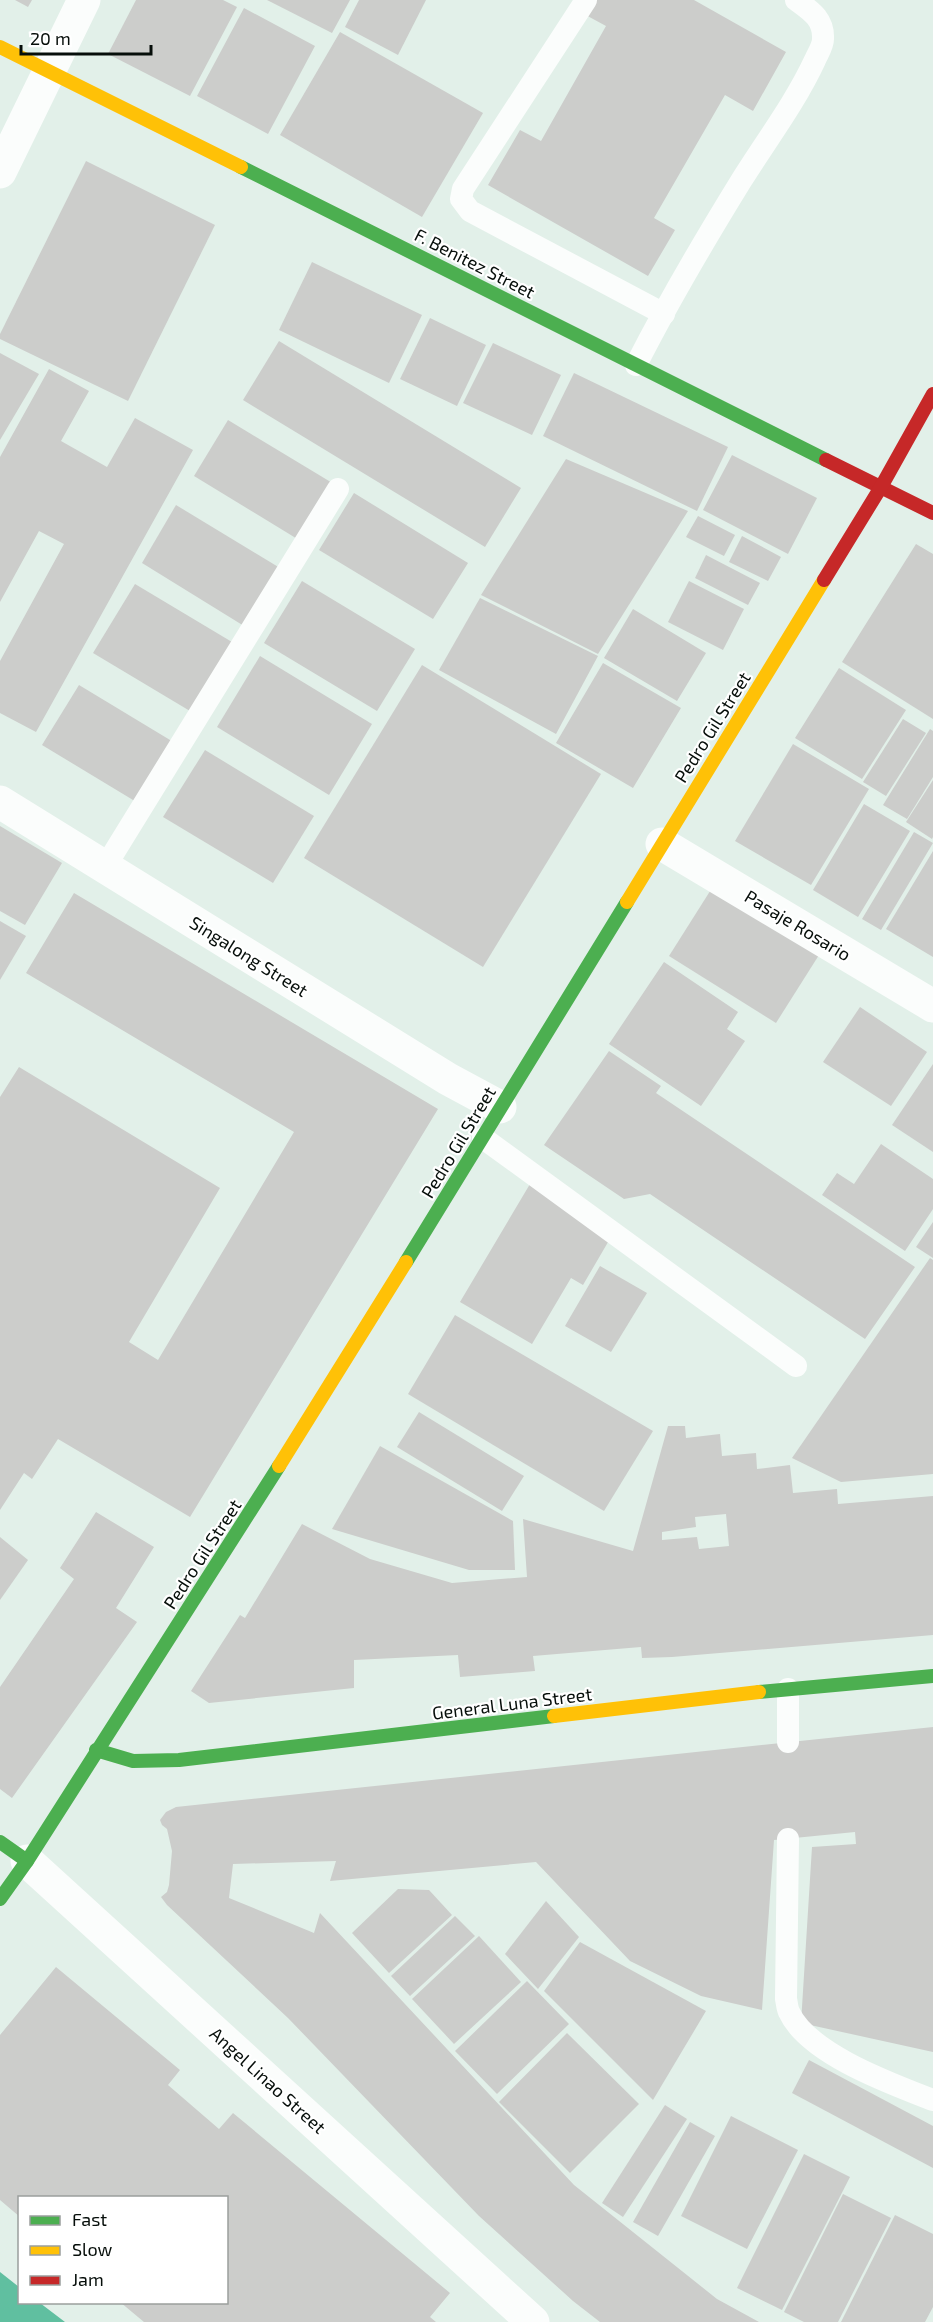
<svg xmlns="http://www.w3.org/2000/svg" width="933" height="2322" viewBox="0 0 933 2322" font-family="'Exo 2',sans-serif">
	<style>
		.water { fill: #60bfa0 }
		.building { fill: #cccdcb; fill-rule: evenodd }
		.lines { fill: none; stroke-linecap: round; stroke-linejoin: round }
		.lane { stroke: #fbfdfc; stroke-width: 22 }
		.street { stroke: #fbfdfc; stroke-width: 33 }
		.fast { stroke: #4caf50; stroke-width: 14 }
		.slow { stroke: #ffc107; stroke-width: 14 }
		.jam { stroke: #c62828; stroke-width: 14 }
		.labels { text-anchor: middle; dominant-baseline: central; stroke-width: 4.5; stroke-linejoin: round; paint-order: stroke }
		.street-label { font-size: 18px; fill: #060e0a; stroke: #fff }
	</style>
	<rect width="100%" height="100%" fill="#e2f0e9"/>
	<path class="water" d="M0,2272L19,2287L20,2302L40,2303L65,2322H0Z"/>
	<g class="building">
		<path d="M15,0H32L28,7Z"/>
		<path d="M136,0H223L237,7L190,96L108,54Z"/>
		<path d="M267,0H350L332,33Z"/>
		<path d="M359,0H426L398,55L345,27Z"/>
		<path d="M590,0H694L786,52L753,111L725,95L654,218L675,230L648,276L488,185L520,130L541,141L606,26L582,13Z"/>
		<path d="M244,8L315,46L268,134L197,96Z"/>
		<path d="M340,32L483,113L422,217L280,135Z"/>
		<path d="M86,161L215,225L128,401L0,339V334Z"/>
		<path d="M312,262L422,315L389,383L279,330Z"/>
		<path d="M430,318L486,345L457,406L400,379Z"/>
		<path d="M279,341L521,488L485,547L243,400Z"/>
		<path d="M493,343L561,375L532,435L463,403Z"/>
		<path d="M0,353L39,374L0,440Z"/>
		<path d="M49,369L89,391L61,441L107,467L135,418L193,450L36,732L0,713V661L64,544L39,531L0,602V457Z"/>
		<path d="M574,373L728,447L697,511L543,436Z"/>
		<path d="M228,420L334,484L299,540L194,476Z"/>
		<path d="M732,455L817,498L788,554L703,510Z"/>
		<path d="M566,459L688,511L598,654L481,595Z"/>
		<path d="M354,493L468,563L433,619L319,550Z"/>
		<path d="M176,505L280,568L244,626L142,563Z"/>
		<path d="M698,516L735,535L724,556L686,537Z"/>
		<path d="M742,536L781,557L768,581L729,562Z"/>
		<path d="M916,544L933,554V719L842,662Z"/>
		<path d="M706,555L760,583L748,605L695,578Z"/>
		<path d="M302,581L415,649L377,711L264,643Z"/>
		<path d="M689,581L744,609L723,650L668,622Z"/>
		<path d="M135,584L232,642L190,711L93,653Z"/>
		<path d="M480,598L598,656L556,734L439,670Z"/>
		<path d="M633,609L706,653L677,701L604,658Z"/>
		<path d="M260,656L372,724L329,795L217,727Z"/>
		<path d="M603,663L681,708L633,788L556,743Z"/>
		<path d="M422,665L601,774L483,967L304,858Z"/>
		<path d="M839,668L906,710L862,779L795,738Z"/>
		<path d="M79,685L175,743L138,803L42,745Z"/>
		<path d="M903,719L926,733L886,796L863,782Z"/>
		<path d="M930,729L933,731V777L907,819L883,805Z"/>
		<path d="M793,744L869,789L811,885L735,841Z"/>
		<path d="M205,750L314,816L273,883L163,817Z"/>
		<path d="M933,780V837L932,839L906,822Z"/>
		<path d="M864,804L910,831L858,917L813,890Z"/>
		<path d="M0,826L62,863L25,925L0,911Z"/>
		<path d="M914,832L933,843L881,930L862,919Z"/>
		<path d="M933,851V957L886,929Z"/>
		<path d="M712,888L819,955L776,1023L669,956Z"/>
		<path d="M74,893L438,1109L190,1517L58,1439L32,1479L24,1473L0,1510V1097L19,1067L220,1188L129,1342L158,1360L294,1132L26,973Z"/>
		<path d="M0,921L26,936L0,980Z"/>
		<path d="M664,962L738,1012L727,1029L745,1041L701,1106L609,1044Z"/>
		<path d="M860,1007L927,1052L891,1106L823,1062Z"/>
		<path d="M609,1051L661,1086L656,1093L915,1267L865,1339L650,1194L624,1199L544,1145Z"/>
		<path d="M933,1064V1152L892,1125Z"/>
		<path d="M881,1144L933,1179V1209L905,1251L822,1195L837,1173L854,1184Z"/>
		<path d="M530,1184L611,1237L583,1285L571,1278L532,1344L460,1302Z"/>
		<path d="M933,1222V1258L916,1247Z"/>
		<path d="M930,1258L933,1260V1474L841,1482L792,1458Z"/>
		<path d="M600,1266L647,1293L611,1352L565,1326Z"/>
		<path d="M455,1315L653,1431L604,1511L408,1394Z"/>
		<path d="M419,1412L524,1476L502,1511L397,1447Z"/>
		<path d="M668,1426H685L686,1438L720,1434L722,1456L756,1453L757,1469L790,1465L793,1493L837,1489L838,1504L933,1496V1635L672,1657L642,1658L641,1647L533,1656L535,1671L460,1677L458,1655L354,1660V1688L209,1703L191,1691L240,1615L245,1618L302,1524L370,1559L452,1583L527,1577L523,1519L633,1551ZM726,1514L729,1546L699,1549L697,1537L662,1540V1532L696,1527L695,1517Z"/>
		<path d="M380,1446L513,1521L515,1570H469L332,1529Z"/>
		<path d="M96,1512L154,1547L116,1608L137,1622L12,1798L0,1789V1687L74,1579L60,1568Z"/>
		<path d="M0,1537L28,1560L0,1600Z"/>
		<path d="M933,1727V2052L801,2023L812,1847L856,1844L855,1832L774,1840L762,2010L701,1996L630,1961L536,1862L330,1881L336,1861L233,1864L229,1898L314,1933L320,1913L574,2185L717,2299L759,2322H600L573,2301L479,2216L288,2018L167,1905L161,1897L167,1892L169,1885L172,1851L167,1829L162,1825L160,1820L166,1812L176,1807Z"/>
		<path d="M398,1889L429,1890L452,1915L389,1973L352,1933Z"/>
		<path d="M546,1901L579,1937L538,1989L505,1954Z"/>
		<path d="M455,1916L475,1936L410,1996L391,1976Z"/>
		<path d="M479,1936L521,1982L454,2044L412,1999Z"/>
		<path d="M580,1942L706,2011L653,2100L544,1991Z"/>
		<path d="M56,1967L180,2070L168,2085L219,2129L233,2113L450,2293L430,2317L436,2322H144L120,2302H226V2198H20V2217L0,2200V2035Z"/>
		<path d="M527,1981L569,2024L497,2094L455,2051Z"/>
		<path d="M567,2033L639,2104L570,2173L499,2102Z"/>
		<path d="M809,2060L933,2126V2168L792,2093Z"/>
		<path d="M665,2105L687,2119L623,2217L602,2203Z"/>
		<path d="M731,2116L798,2150L747,2249L681,2216Z"/>
		<path d="M690,2122L715,2136L658,2236L633,2222Z"/>
		<path d="M804,2154L850,2177L782,2310L737,2288Z"/>
		<path d="M843,2194L891,2218L838,2322H804L784,2312Z"/>
		<path d="M895,2215L933,2234V2307L925,2322H841Z"/>
	</g>
	<g class="lines">
		<g class="lane">
			<path d="M586,0L463,189L461,199L470,211L664,314"/>
			<path d="M636,365C668,302 704,241 741,181C766,141 795,103 815,60C818,53 823,46 823,39C824,19 811,11 796,0"/>
			<path d="M105,867L338,489"/>
			<path d="M483,1138L796,1366"/>
			<path d="M788,1689V1742"/>
			<path d="M788,1839L786,1999C787,2003 787,2008 789,2012C808,2054 892,2084 933,2100"/>
		</g>
		<g class="street">
			<path d="M0,172L84,0"/>
			<path d="M0,802L448,1079L500,1107"/>
			<path d="M662,844L933,1006"/>
			<path d="M27,1861L533,2322"/>
		</g>
		<g class="fast">
			<path d="M241,167L826,460"/>
			<path d="M406,1262L627,902"/>
			<path d="M759,1692L933,1676"/>
			<path d="M96,1750L133,1761L179,1760L554,1716"/>
			<path d="M0,1842L27,1861"/>
			<path d="M0,1899L27,1861L279,1466"/>
		</g>
		<g class="slow">
			<path d="M0,47L241,167"/>
			<path d="M627,902L824,580"/>
			<path d="M279,1466L406,1262"/>
			<path d="M554,1716L759,1692"/>
		</g>
		<g class="jam">
			<path d="M826,460L933,513"/>
			<path d="M824,580L881,487L933,394"/>
		</g>
	</g>
	<g class="labels">
		<g class="street-label">
			<text transform="translate(475 263) rotate(27)">F. Benitez Street</text>
			<text transform="translate(712 727) rotate(-58)">Pedro Gil Street</text>
			<text transform="translate(798 925) rotate(31)">Pasaje Rosario</text>
			<text transform="translate(249 956) rotate(32)">Singalong Street</text>
			<text transform="translate(458 1142) rotate(-59)">Pedro Gil Street</text>
			<text transform="translate(202 1554) rotate(-57)">Pedro Gil Street</text>
			<text transform="translate(512 1703) rotate(-7)">General Luna Street</text>
			<text transform="translate(268 2080) rotate(42)">Angel Linao Street</text>
		</g>
	</g>
	<rect x="18" y="2196" width="210" height="108" fill="#ffffff" stroke="#9b9f9d" stroke-width="1.5"/>
	<rect x="30" y="2216" width="30" height="9" fill="#4caf50" stroke="#9b9f9d" stroke-width="1.5"/>
	<text x="72" y="2226" font-size="18" fill="#060e0a">Fast</text>
	<rect x="30" y="2246" width="30" height="9" fill="#ffc107" stroke="#9b9f9d" stroke-width="1.5"/>
	<text x="72" y="2256" font-size="18" fill="#060e0a">Slow</text>
	<rect x="30" y="2276" width="30" height="9" fill="#c62828" stroke="#9b9f9d" stroke-width="1.5"/>
	<text x="72" y="2286" font-size="18" fill="#060e0a">Jam</text>
	<path d="M21 45v9h130v-9" fill="none" stroke="#060e0a" stroke-width="3"/>
	<text x="30" y="45" font-size="18" fill="#060e0a" stroke="#ffffff" stroke-width="4.5" paint-order="stroke">20 m</text>
</svg>
